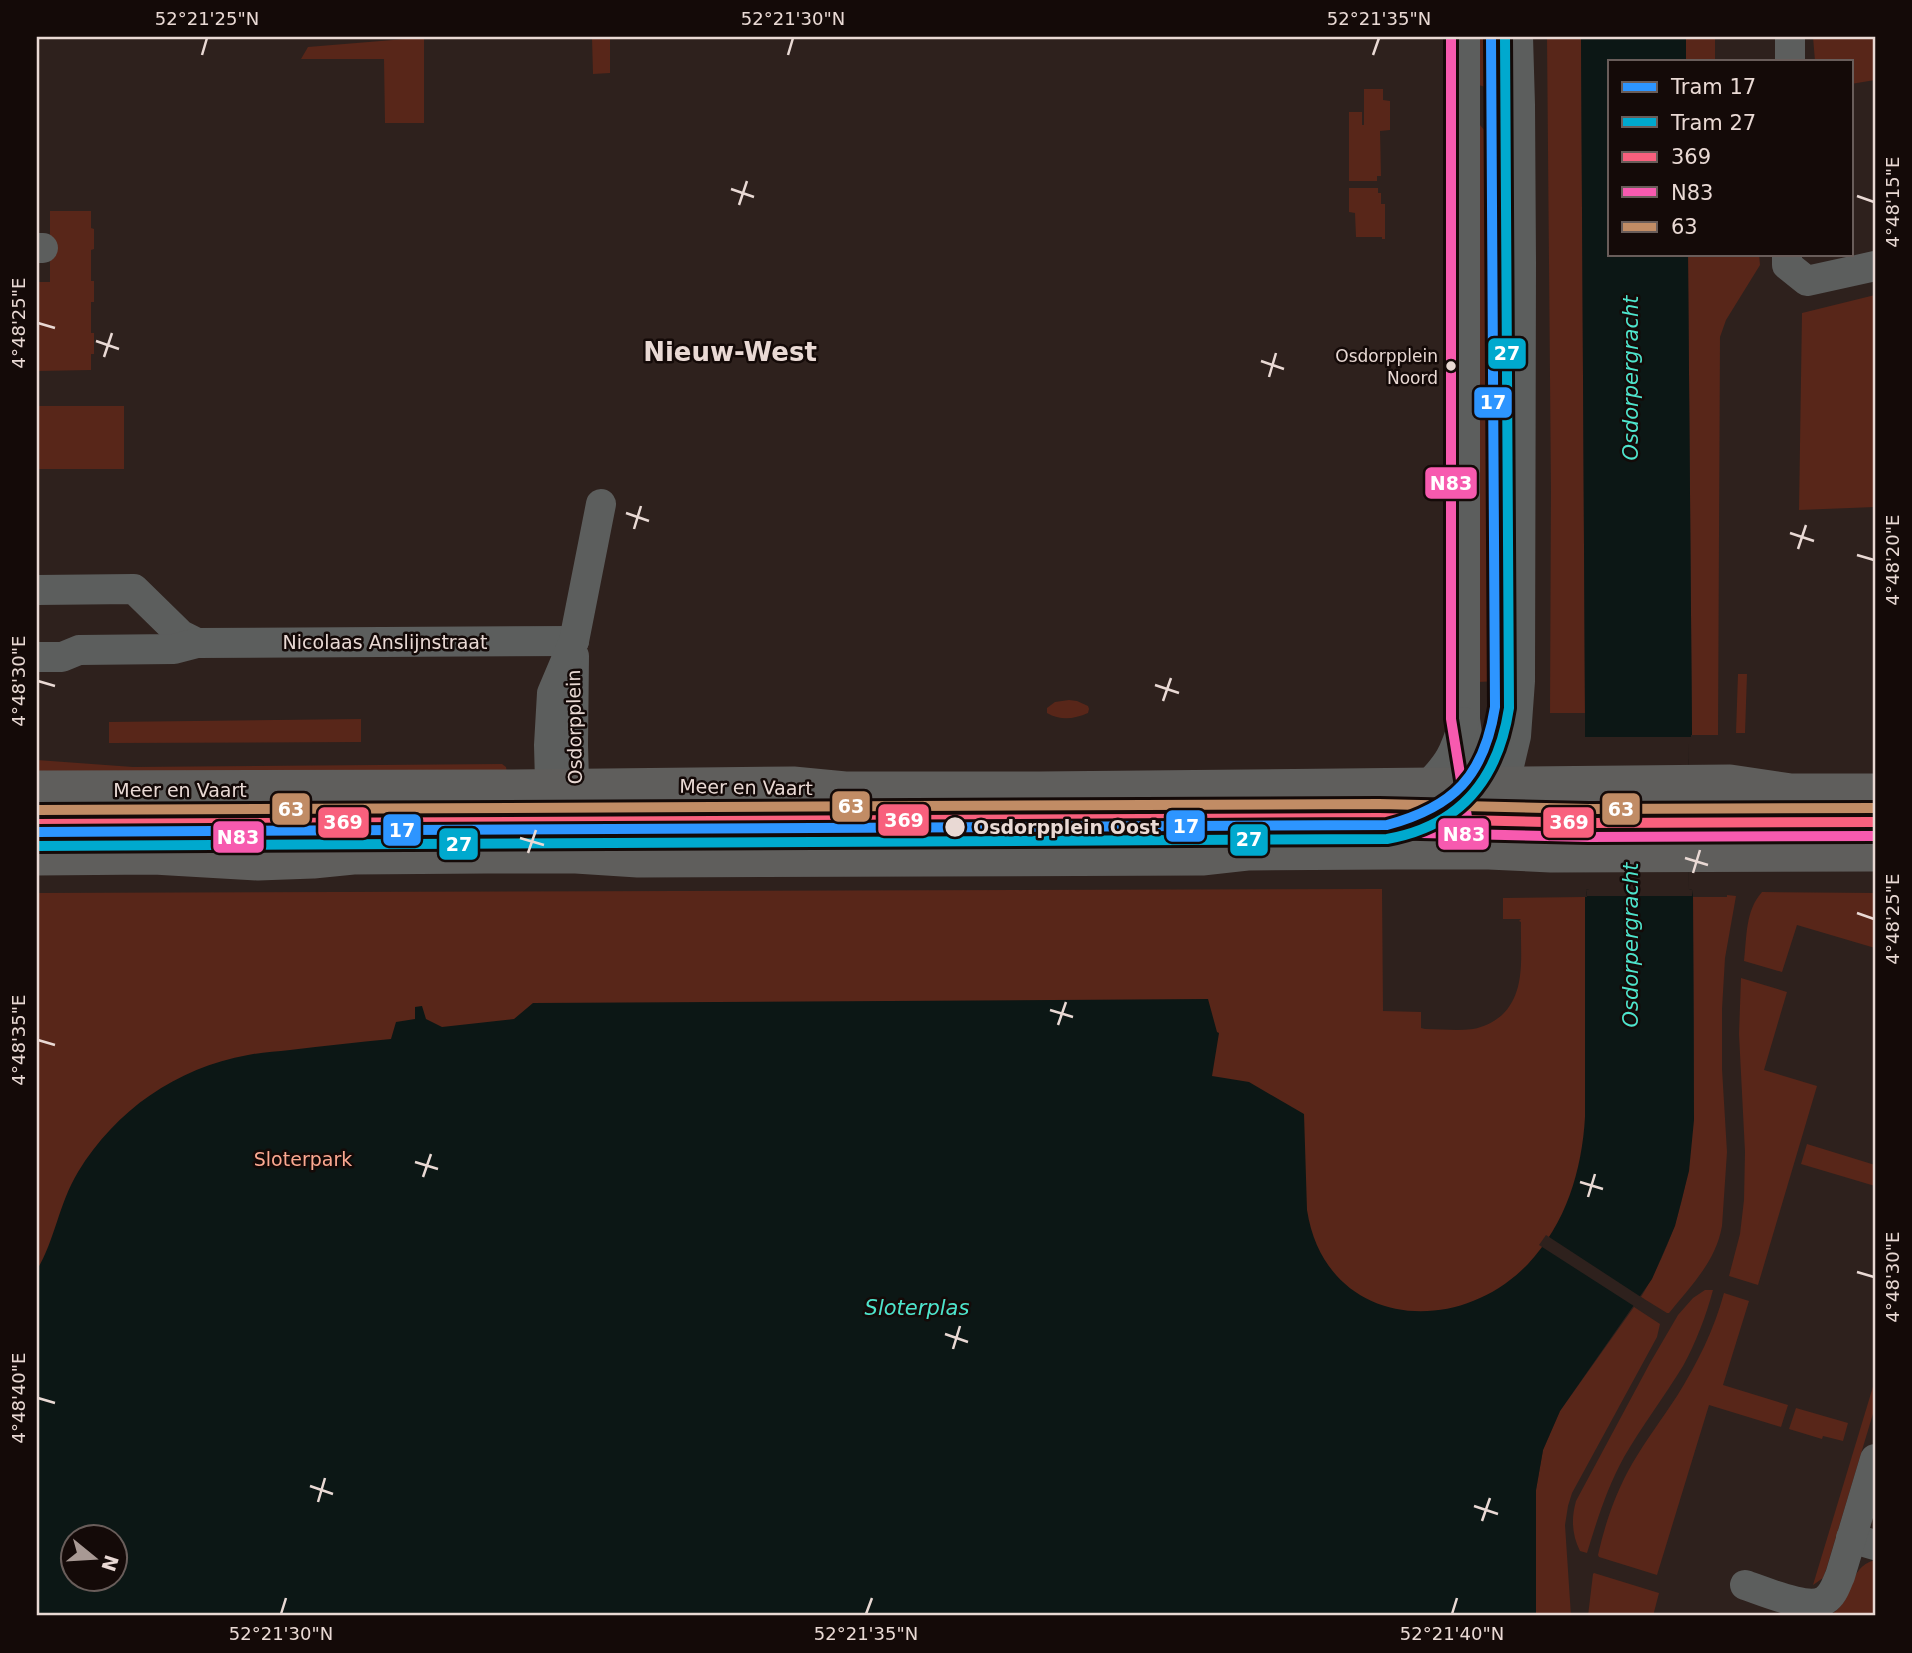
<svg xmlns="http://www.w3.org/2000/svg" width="1912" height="1653" viewBox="0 0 1912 1653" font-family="'DejaVu Sans',sans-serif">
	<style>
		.green { fill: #582619; fill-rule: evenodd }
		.water { fill: #0c1715; fill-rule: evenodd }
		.pier { fill: #2e211d }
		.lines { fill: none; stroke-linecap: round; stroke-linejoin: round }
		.minor { stroke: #5c5e5d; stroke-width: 30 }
		.major { stroke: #5f5e5c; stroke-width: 37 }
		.bus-1-casing { stroke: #140a08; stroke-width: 16 }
		.bus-2-casing { stroke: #140a08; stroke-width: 16 }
		.bus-3-casing { stroke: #140a08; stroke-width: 16 }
		.bus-1 { stroke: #f8607d; stroke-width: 10 }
		.bus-2 { stroke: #f75aaf; stroke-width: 10 }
		.bus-3 { stroke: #c18c65; stroke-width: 10 }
		.tram-1-casing { stroke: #140a08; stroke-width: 16 }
		.tram-2-casing { stroke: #140a08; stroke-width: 16 }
		.tram-1 { stroke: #2d95ff; stroke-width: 10 }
		.tram-2 { stroke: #00a9ce; stroke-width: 10 }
		.ticks { fill: none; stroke: #e9d9d4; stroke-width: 2.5 }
		.bus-dot { fill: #e9d9d4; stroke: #140a08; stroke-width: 2.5 }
		.labels { text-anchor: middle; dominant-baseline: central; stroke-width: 5; stroke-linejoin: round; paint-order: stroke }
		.bus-label { font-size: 17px; fill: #e9d9d4; stroke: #140a08; text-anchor: end }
		.street-label { font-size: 19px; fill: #e9d9d4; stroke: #140a08 }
		.stop-label { font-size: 19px; font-weight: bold; fill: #e9d9d4; stroke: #140a08; text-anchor: start }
		.park-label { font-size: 19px; fill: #fca991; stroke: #140a08 }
		.water-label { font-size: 21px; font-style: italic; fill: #4ee4cc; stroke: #140a08 }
		.district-label { font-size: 26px; font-weight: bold; fill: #e9d9d4; stroke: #140a08 }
		.line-badge { stroke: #140a08; stroke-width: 2.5 }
		.badge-label { font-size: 19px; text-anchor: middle; font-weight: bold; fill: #fff }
		.neatline { fill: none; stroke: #e9d9d4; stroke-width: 2.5 }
		.ticks-label { font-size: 18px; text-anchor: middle; fill: #e9d9d4 }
	</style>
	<rect width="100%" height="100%" fill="#2e211d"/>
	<g class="green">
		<path d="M406,37H424V123H385L384,59H301L308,47L405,39Z"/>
		<path d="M592,37H610V73L593,74Z"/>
		<path d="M1473,37H1503L1511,77L1510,106C1499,94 1489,87 1472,83Z"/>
		<path d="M1547,37H1581L1585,713H1550L1551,490Z"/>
		<rect x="1686" y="37" width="29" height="24"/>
		<path d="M1813,37H1875V80L1851,84V61H1815Z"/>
		<path d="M1364,89H1383V100L1390,101V130L1380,131L1381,176H1377V181H1349V112H1362V125H1364Z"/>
		<path d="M1475,119L1485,131L1493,146L1498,165L1500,261H1511L1506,561L1499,590L1500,681L1477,682Z"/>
		<path d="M1349,188H1378V193H1381V204H1385V239H1382V237H1356L1355,213L1349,212Z"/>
		<path d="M50,211H91V228L94,229V249L91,250V281H94V302H91V333H94V354H91V370L37,371V282H50Z"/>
		<path d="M1688,254H1759L1760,265L1726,320L1720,337L1718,735H1692Z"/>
		<path d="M1875,295V507L1799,510L1802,313Z"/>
		<rect x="37" y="406" width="87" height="63"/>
		<path d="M1738,674H1747L1745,733H1736Z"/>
		<path d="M1069,700L1077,701L1088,706L1089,709L1088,713C1074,719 1061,721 1047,713V708L1055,702Z"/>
		<path d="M361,719V742L109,743V722Z"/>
		<path d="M37,760L133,767L502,764L506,767L507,773H37Z"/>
		<path d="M1692,797L1875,809L1692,810Z"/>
		<path d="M507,800V807L37,809V804Z"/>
		<path d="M1394,833L1000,851V835Z"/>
		<path d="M1382,889L1383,1011L1421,1012V1028L1425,1029C1441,1029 1457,1031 1473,1029C1484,1027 1494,1022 1502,1015C1527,991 1520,954 1521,922L1519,921L1521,919H1503V898L1585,897L1592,1183L1548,1275L727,1616H37V893ZM74,1538H116V1580H74Z"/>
		<path d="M1762,892L1875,893V948L1797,925L1782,972L1744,961C1747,937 1745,911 1762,892Z"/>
		<path d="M1727,895L1736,896L1725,958L1722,1009V1069L1727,1152L1722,1226C1716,1261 1691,1286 1669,1313H1667L1641,1297C1694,1209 1694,1140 1694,1041C1694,993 1693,945 1693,897H1727Z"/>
		<path d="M1741,978L1787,992L1764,1070L1817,1086L1758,1285L1729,1276L1740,1234L1744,1200L1745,1152L1739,1034Z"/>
		<path d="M1807,1144L1875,1165V1186L1801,1164Z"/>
		<path d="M1705,1290H1713C1706,1316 1696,1342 1683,1366C1664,1397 1642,1426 1624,1457C1607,1488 1597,1520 1587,1553L1580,1551C1572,1535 1571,1519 1576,1501L1650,1363L1678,1315L1693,1298Z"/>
		<path d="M1724,1293L1749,1301L1723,1385L1788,1405L1781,1427L1709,1405L1657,1575L1599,1557L1598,1555C1605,1523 1616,1492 1632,1464C1646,1440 1662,1419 1677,1396C1697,1364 1714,1330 1724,1293Z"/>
		<path d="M1634,1307L1660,1324L1657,1337L1572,1493L1568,1506L1565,1525L1571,1616H1536V1490L1543,1450L1560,1411Z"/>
		<path d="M1875,1380V1407L1826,1570L1823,1578L1813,1585Z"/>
		<path d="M1796,1408L1848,1423L1843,1441L1823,1436L1822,1439L1789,1429Z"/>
		<path d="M1875,1560V1616H1829C1858,1599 1845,1568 1875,1560Z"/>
		<path d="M1594,1573L1659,1593L1653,1616H1588L1593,1574Z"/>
	</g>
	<path class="water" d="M1581,37H1686V61H1609V254H1688L1692,735H1691V743H1688L1689,889L1692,890L1693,897L1694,1120L1689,1171L1675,1226L1652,1279L1560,1411L1543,1450L1536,1490V1616H37V1270C55,1240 59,1203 78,1172C116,1110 176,1068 248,1055C262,1052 276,1052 290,1050C324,1046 357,1042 391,1039L396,1022L415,1019V1007L422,1006L426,1019L442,1027L514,1019L533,1003L1208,999L1217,1032L1219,1033L1212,1076L1249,1082L1304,1114L1307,1210C1325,1326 1455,1340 1528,1264C1566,1224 1582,1170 1585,1117V897H1587L1586,890L1589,889V743H1585V713ZM74,1538H116V1580H74Z"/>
	<g class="pier">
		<path d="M1585,737H1691V743H1688V758L1689,889L1692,890V896H1587L1586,890L1589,889V743H1585Z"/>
		<path d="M1546,1235L1644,1299L1637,1308L1539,1245Z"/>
	</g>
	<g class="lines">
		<g class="minor">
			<path d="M1465,37V719L1470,755L1479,806"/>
			<path d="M1790,37V61"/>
			<path d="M37,248H43"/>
			<path d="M1787,254V265L1807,281L1875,266"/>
			<path d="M37,590L134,589L181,635L197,643"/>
			<path d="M574,656L573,745L576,855"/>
			<path d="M37,657H62L79,650L174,649L197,643L574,641"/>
			<path d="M1426,787C1450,763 1454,754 1464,722"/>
			<path d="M1489,851L1516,736L1520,681L1521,262L1520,105L1518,37"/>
			<path d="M552,855L549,745L552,693L574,641L601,504"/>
			<path d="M1851,1538L1875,1545"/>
			<path d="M1745,1585C1763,1591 1809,1611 1825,1600C1834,1594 1836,1584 1840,1576L1875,1459"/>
		</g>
		<g class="major">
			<path d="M37,789L513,788L793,785L845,790H1039L1730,783L1791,792H1875"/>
			<path d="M37,857L154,856L258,862L313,860L353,856L487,855H576L638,859L1202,857L1247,852L1395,851H1489L1551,854L1875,853"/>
		</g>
		<defs>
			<path id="bus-1" d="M37,824L1379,818L1589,823L1875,822"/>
			<g id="bus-2">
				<path d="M1451,37V719L1468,823"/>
				<path d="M37,838L1379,832L1589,837L1875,836"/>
			</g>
			<path id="bus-3" d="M37,810L1379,804L1589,809L1875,808"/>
		</defs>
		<use href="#bus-1" class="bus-1-casing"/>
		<use href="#bus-2" class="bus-2-casing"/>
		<use href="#bus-3" class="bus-3-casing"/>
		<use href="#bus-1" class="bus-1"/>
		<use href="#bus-2" class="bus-2"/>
		<use href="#bus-3" class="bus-3"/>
		<defs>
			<path id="tram-1" d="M37,832L1387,825C1454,807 1484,776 1495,707L1491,37"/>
			<path id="tram-2" d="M37,846L1387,839C1460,826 1498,780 1509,708L1505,37"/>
		</defs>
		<use href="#tram-1" class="tram-1-casing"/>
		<use href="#tram-2" class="tram-2-casing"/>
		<use href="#tram-1" class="tram-1"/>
		<use href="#tram-2" class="tram-2"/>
	</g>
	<path class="ticks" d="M202,55L207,38M788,55L793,38M1373,55L1379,38M731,189L754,197M1857,196L1874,202M739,205L747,181M38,323L55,328M96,341L119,349M104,357L112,333M1261,361L1284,369M1269,377L1276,353M626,513L649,521M634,529L641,506M1790,533L1814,541M1798,549L1806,525M1857,555L1874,560M38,681L55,686M1155,685L1179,693M1163,701L1171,678M520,838L544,845M528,853L536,830M1685,858L1708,865M1693,873L1700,850M1857,913L1874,919M1050,1010L1073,1017M1058,1025L1066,1002M38,1040L55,1045M415,1162L438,1169M423,1177L431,1154M1580,1182L1603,1189M1588,1197L1595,1174M1857,1272L1874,1277M945,1334L968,1342M953,1349L960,1326M38,1398L55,1403M310,1486L333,1494M318,1502L325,1478M1474,1506L1498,1514M1482,1521L1490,1498M281,1614L286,1598M866,1614L872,1598M1452,1614L1457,1598"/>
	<g class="bus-dot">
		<circle cx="1451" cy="366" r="6"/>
		<circle cx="955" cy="827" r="11"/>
	</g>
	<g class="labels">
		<g class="bus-label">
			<text x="1438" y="356">Osdorpplein<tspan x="1438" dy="22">Noord</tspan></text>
		</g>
		<g class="street-label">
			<text x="385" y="642">Nicolaas Anslijnstraat</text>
			<text transform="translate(574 727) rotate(-91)">Osdorpplein</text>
			<text transform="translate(746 787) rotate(1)">Meer en Vaart</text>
			<text x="180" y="790">Meer en Vaart</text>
		</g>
		<g class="stop-label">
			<text x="973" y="827">Osdorpplein Oost</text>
		</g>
		<g class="park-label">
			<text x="303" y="1159">Sloterpark</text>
		</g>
		<g class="water-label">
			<text transform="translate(1631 378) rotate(-90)">Osdorpergracht</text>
			<text transform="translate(1631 945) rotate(-90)">Osdorpergracht</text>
			<text x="917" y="1308">Sloterplas</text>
		</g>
		<g class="district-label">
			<text x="730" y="352">Nieuw-West</text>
		</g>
	</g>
	<g class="line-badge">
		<rect x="1487" y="337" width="40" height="33" rx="7" fill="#00a9ce"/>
		<rect x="1473" y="386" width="40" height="33" rx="7" fill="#2d95ff"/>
		<rect x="1424" y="466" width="54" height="34" rx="7" fill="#f75aaf"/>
		<rect x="831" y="790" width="40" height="33" rx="7" fill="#c18c65"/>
		<rect x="271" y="792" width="40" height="34" rx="7" fill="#c18c65"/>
		<rect x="1601" y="792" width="40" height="34" rx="7" fill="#c18c65"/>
		<rect x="877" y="803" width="53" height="34" rx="7" fill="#f8607d"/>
		<rect x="1542" y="806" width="53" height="33" rx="7" fill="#f8607d"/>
		<rect x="317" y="806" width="53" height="33" rx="7" fill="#f8607d"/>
		<rect x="1165" y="809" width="41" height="34" rx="7" fill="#2d95ff"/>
		<rect x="382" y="813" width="40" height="34" rx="7" fill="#2d95ff"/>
		<rect x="1437" y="817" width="53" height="34" rx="7" fill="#f75aaf"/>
		<rect x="212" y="820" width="53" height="34" rx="7" fill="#f75aaf"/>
		<rect x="1229" y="823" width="40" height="34" rx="7" fill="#00a9ce"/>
		<rect x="438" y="827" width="41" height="34" rx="7" fill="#00a9ce"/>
	</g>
	<g class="badge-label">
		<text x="1507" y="360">27</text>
		<text x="1493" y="409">17</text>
		<text x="1451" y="490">N83</text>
		<text x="851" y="813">63</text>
		<text x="291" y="816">63</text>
		<text x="1621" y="816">63</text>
		<text x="904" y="827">369</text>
		<text x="1569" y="829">369</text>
		<text x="343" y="829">369</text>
		<text x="1186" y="833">17</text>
		<text x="402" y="837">17</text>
		<text x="1464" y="841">N83</text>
		<text x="238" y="844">N83</text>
		<text x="1249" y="846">27</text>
		<text x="459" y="851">27</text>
	</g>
	<rect width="1912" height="1653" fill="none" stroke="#140a08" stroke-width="77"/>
	<rect x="1608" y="60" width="245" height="196" fill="#140a08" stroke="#695d5a" stroke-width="2"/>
	<rect x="1622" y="82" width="35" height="10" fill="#2d95ff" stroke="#695d5a" stroke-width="2"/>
	<text x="1671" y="94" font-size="21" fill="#e9d9d4">Tram 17</text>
	<rect x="1622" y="117" width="35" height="10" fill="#00a9ce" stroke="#695d5a" stroke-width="2"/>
	<text x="1671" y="130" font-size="21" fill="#e9d9d4">Tram 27</text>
	<rect x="1622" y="152" width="35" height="10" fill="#f8607d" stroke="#695d5a" stroke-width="2"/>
	<text x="1671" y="164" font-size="21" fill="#e9d9d4">369</text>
	<rect x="1622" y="187" width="35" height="10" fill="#f75aaf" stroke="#695d5a" stroke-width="2"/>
	<text x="1671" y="200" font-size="21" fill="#e9d9d4">N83</text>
	<rect x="1622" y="222" width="35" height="10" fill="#c18c65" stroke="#695d5a" stroke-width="2"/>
	<text x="1671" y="234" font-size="21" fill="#e9d9d4">63</text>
	<g transform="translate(94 1558) rotate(108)"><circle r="33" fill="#140a08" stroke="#695d5a" stroke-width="2"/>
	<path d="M0-5L12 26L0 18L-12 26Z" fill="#a89994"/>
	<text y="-10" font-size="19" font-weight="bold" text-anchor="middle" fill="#e9d9d4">N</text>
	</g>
	<rect x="38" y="38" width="1836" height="1576" class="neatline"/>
	<g class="ticks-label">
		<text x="207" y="25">52°21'25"N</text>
		<text x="793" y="25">52°21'30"N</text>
		<text x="1379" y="25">52°21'35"N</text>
		<text transform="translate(1893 202) rotate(-90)" y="6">4°48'15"E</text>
		<text transform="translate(19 323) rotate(-90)" y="6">4°48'25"E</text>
		<text transform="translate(1893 560) rotate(-90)" y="6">4°48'20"E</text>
		<text transform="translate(19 681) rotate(-90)" y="6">4°48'30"E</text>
		<text transform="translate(1893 919) rotate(-90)" y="6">4°48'25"E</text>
		<text transform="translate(19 1040) rotate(-90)" y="6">4°48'35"E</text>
		<text transform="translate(1893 1277) rotate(-90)" y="6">4°48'30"E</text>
		<text transform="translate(19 1398) rotate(-90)" y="6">4°48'40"E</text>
		<text x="281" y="1640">52°21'30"N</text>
		<text x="866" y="1640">52°21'35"N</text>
		<text x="1452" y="1640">52°21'40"N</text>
	</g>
</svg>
